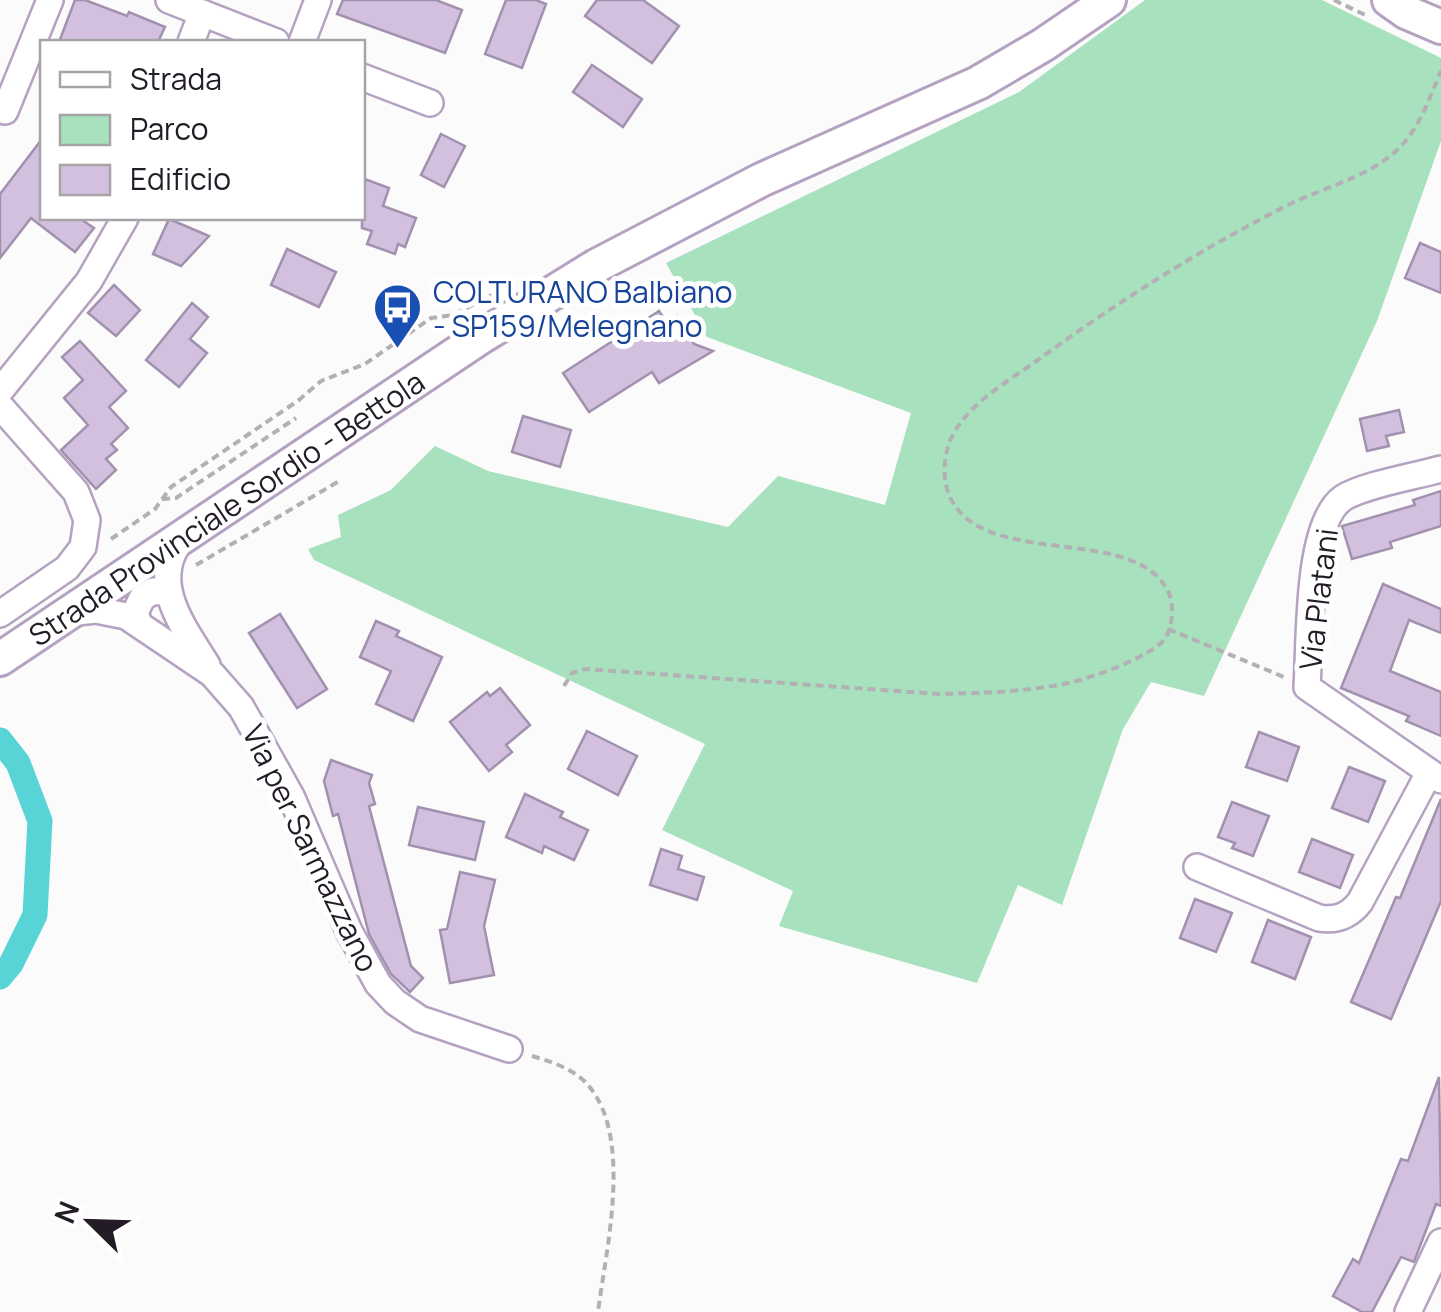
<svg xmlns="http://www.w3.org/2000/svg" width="1441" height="1312" viewBox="0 0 1441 1312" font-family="Manrope,sans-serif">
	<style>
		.green { fill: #a7e1bd }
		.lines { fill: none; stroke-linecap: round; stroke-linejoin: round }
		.canal { stroke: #58d4d7; stroke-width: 25 }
		.building { fill: #d3c0df; stroke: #a291ae; stroke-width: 2.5 }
		.minor-casing { stroke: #b4a2c0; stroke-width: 30 }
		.tertiary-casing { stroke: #b4a2c0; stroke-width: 38 }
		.path { stroke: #b2b0b4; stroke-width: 4; stroke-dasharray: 8 5; stroke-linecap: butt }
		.minor { stroke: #fff; stroke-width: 25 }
		.tertiary { stroke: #fff; stroke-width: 32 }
		.labels { text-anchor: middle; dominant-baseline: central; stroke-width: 10; stroke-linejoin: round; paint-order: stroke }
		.transit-label { font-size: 30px; fill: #164399; stroke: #fff; text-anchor: start }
		.street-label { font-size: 30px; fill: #231c27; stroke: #fff }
	</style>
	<rect width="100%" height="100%" fill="#fbfbfb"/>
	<path class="green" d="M1145,0H1322L1441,58V141L1377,321L1204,696L1151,682L1123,729L1062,905L1018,885L977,983L779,926L793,891L662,830L705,744L314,560L308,549L341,537L338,515L391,490L435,446L488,471L728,527L778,476L885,505L911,413L707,337L666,263L1019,92Z"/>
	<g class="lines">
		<path class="canal" d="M0,740L18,763L40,821L35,915L11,964L0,977"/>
	</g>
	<g class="building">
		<path d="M75,0H85L127,16L129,12L165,27L158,42H59Z"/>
		<path d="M343,0H436L462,10L445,53L337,14Z"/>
		<path d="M506,0H536L546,4L522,68L485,54Z"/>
		<path d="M597,0H643L679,26L652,63L585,16Z"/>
		<path d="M592,65L642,99L623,127L573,92Z"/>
		<path d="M441,134L465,146L444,187L421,175Z"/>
		<path d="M42,139V218H79L94,228L75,252L31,218L0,258V194Z"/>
		<path d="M362,178L389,188L383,206L416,218L405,247L398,244L395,254L367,244L372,231L362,228Z"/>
		<path d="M169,219L209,236L181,266L153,254Z"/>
		<path d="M1420,243L1441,252V293L1405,278Z"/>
		<path d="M287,249L336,272L319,307L271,285Z"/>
		<path d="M114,285L140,310L116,336L88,313Z"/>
		<path d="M192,303L208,317L190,339L207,353L179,387L146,360Z"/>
		<path d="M659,311L666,322L677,316L694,344L713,351L659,383L652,372L589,412L563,373Z"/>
		<path d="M80,341L126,391L109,407L128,428L111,444L117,450L106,459L116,470L96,489L61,450L88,425L64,398L83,380L62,357Z"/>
		<path d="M1399,410L1404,432L1386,436L1389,446L1367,451L1360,419Z"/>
		<path d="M523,416L571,430L560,467L512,452Z"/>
		<path d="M1441,491V526L1390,542L1392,548L1352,559L1342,526L1415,505L1413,500Z"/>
		<path d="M1383,584L1441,609V633L1409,620L1390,671L1441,692V736L1406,721L1409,716L1341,688Z"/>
		<path d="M280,614L327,689L297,708L249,633Z"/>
		<path d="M376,621L399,631L396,636L442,657L413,721L376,704L391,671L360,657Z"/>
		<path d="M500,688L530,725L506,745L512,752L489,771L450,722L487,692L490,696Z"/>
		<path d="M587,731L637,756L618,795L568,769Z"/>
		<path d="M1259,732L1299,747L1287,781L1246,767Z"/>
		<path d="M331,760L372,775L369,783L375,804L369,806L411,966L423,978L410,992L391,974L369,934L338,814L333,816L324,781Z"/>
		<path d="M1349,767L1385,781L1368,822L1332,808Z"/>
		<path d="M525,794L563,812L560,817L588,830L574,860L544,846L542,853L506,837Z"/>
		<path d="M1441,799V901L1391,1019L1351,1002L1396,897L1400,898Z"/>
		<path d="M1232,802L1269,816L1253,856L1232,848L1235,843L1218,837Z"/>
		<path d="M418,807L484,822L475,860L409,845Z"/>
		<path d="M1312,839L1353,855L1340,888L1299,872Z"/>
		<path d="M661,849L682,856L678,869L704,877L697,900L650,885Z"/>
		<path d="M460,872L495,880L484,926L494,975L450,983L440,930L447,929Z"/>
		<path d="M1195,899L1232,913L1216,952L1180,938Z"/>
		<path d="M1268,920L1311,937L1295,979L1252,962Z"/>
		<path d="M1439,1077L1441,1206L1436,1204L1414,1262L1401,1257L1372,1312H1362L1333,1296L1353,1259L1359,1263L1401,1159L1408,1161Z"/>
	</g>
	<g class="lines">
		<defs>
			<g id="minor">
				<path d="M169,0L276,42"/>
				<path d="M191,42L202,13"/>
				<path d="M302,42L318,0"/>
				<path d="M362,77L430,103"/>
				<path d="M5,111L50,0"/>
				<path d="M0,391L89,281L125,218"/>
				<path d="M0,406L76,492L87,520L83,547L67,568L0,614"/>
				<path d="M1441,469C1416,476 1363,485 1343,498C1306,523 1310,645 1307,687L1441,780"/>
				<path d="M182,539C147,581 184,628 207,665"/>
				<path d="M68,613L96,610L126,616L212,674L241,707L291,796L349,931L378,984L395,1002L420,1019L509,1049"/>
				<path d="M139,624L135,613L142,598L153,591L169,593"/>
				<path d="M1197,867L1319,918C1336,921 1349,916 1360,902L1429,773"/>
				<path d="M1408,1312L1441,1242"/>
			</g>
			<g id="tertiary">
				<path d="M1389,0L1406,12L1441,27"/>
				<path id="s1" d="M0,659L481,337L596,266L761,180L978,83L1043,45L1109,0"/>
			</g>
		</defs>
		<use href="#minor" class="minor-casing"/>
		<use href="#tertiary" class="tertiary-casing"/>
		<g class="path">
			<path d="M1334,0L1365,15"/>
			<path d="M162,499L176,498L296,418"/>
			<path d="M111,539L155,509L171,487L299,400L321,381L365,364L431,318L453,315L494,294"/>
			<path d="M196,565L341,480"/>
			<path d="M1168,629L1284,677"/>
			<path d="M564,686L572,673L585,669L939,694C982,693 1026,692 1068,683C1089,679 1150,657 1164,640C1173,628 1175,603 1167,589C1134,531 1015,561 965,517C943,498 940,468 950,441C965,405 1007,382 1038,360C1116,303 1196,252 1282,208C1320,188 1373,177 1402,145C1421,124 1430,97 1441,71"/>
			<path d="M532,1056C549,1061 568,1067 582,1079C636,1128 606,1248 598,1312"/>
		</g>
		<use href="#minor" class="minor"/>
		<use href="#tertiary" class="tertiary"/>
	</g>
	<defs>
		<symbol id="bus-pin" viewBox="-11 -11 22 30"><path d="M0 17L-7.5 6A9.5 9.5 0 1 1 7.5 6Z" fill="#1a4fb4" stroke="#fff"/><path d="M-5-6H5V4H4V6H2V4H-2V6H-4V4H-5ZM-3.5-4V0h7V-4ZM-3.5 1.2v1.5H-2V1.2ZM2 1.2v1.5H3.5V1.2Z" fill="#fff"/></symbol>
	</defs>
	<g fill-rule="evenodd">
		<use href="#bus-pin" x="370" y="280" width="55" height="75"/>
	</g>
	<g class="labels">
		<g class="transit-label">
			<text x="433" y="291">COLTURANO Balbiano<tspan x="433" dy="34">- SP159/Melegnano</tspan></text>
		</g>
		<g class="street-label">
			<text stroke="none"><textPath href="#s1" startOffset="272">Strada Provinciale Sordio - Bettola</textPath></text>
			<text transform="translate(1318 599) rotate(-83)">Via Platani</text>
			<text transform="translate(311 848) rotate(64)">Via per Sarmazzano</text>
		</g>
	</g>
	<rect x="40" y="40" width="325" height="180" fill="#ffffff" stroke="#a7a4a9" stroke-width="2.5"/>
	<rect x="60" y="72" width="50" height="15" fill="#ffffff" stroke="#a7a4a9" stroke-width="2.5"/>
	<text x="130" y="90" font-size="30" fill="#231c27">Strada</text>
	<rect x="60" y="115" width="50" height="30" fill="#a7e1bd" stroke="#a7a4a9" stroke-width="2.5"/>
	<text x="130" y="140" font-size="30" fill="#231c27">Parco</text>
	<rect x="60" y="165" width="50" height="30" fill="#d3c0df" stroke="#a7a4a9" stroke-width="2.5"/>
	<text x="130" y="190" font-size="30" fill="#231c27">Edificio</text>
	<g transform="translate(90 1222) rotate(293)" stroke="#ffffff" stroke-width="8" paint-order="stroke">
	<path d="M0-8L18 38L0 25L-18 38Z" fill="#231c27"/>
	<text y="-15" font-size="28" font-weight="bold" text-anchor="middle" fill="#231c27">N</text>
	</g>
</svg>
